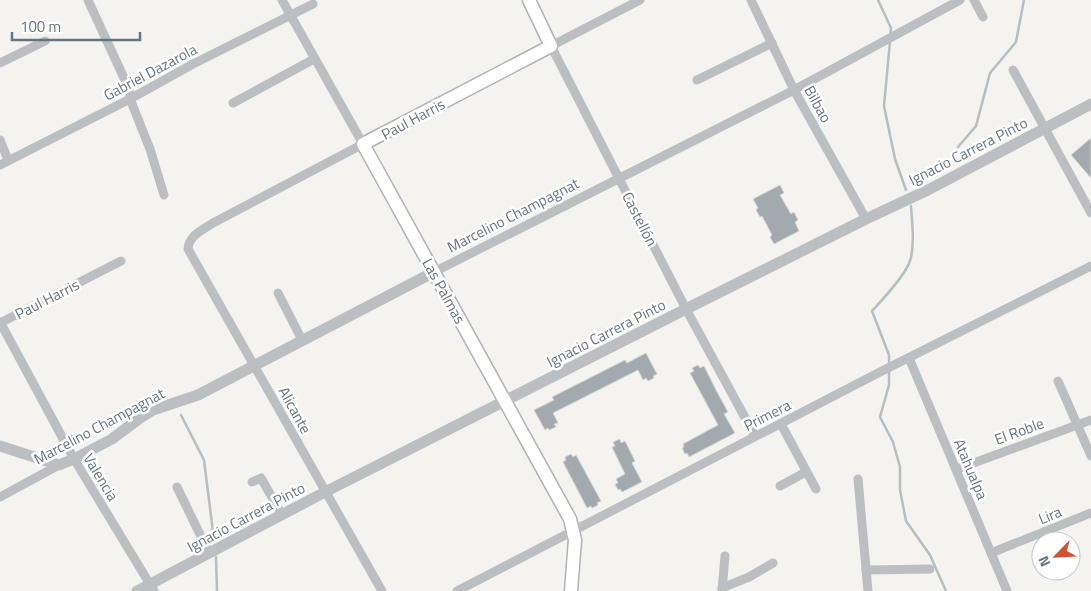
<svg xmlns="http://www.w3.org/2000/svg" width="1091" height="591" viewBox="0 0 1091 591" font-family="'Titillium Web',sans-serif">
	<style>
		.lines { fill: none; stroke-linecap: round; stroke-linejoin: round }
		.stream { stroke: #b3bfc2; stroke-width: 2.5 }
		.building { fill: #a3aaaf; stroke: #d5d5d3 }
		.secondary-casing { stroke: #adb3b6; stroke-width: 15 }
		.minor { stroke: #bbbfc2; stroke-width: 9 }
		.tertiary { stroke: #bbbfc2; stroke-width: 11 }
		.secondary { stroke: #fff; stroke-width: 12 }
		.labels { text-anchor: middle; dominant-baseline: central; stroke-width: 5; stroke-linejoin: round; paint-order: stroke }
		.street-label { font-size: 15px; fill: #65747e; stroke: #fff }
	</style>
	<rect width="100%" height="100%" fill="#f4f3f0"/>
	<g class="lines">
		<g class="stream">
			<path d="M878,0L891,28L890,36"/>
			<path d="M890,41L884,106L895,159L906,190"/>
			<path d="M958,147L976,126L990,73L1016,42L1024,0"/>
			<path d="M889,366V355L872,311C883,299 905,276 910,261C915,245 912,222 911,206"/>
			<path d="M889,371V385L880,417L893,442L900,467V490L906,521L930,555L946,591"/>
			<path d="M181,415L204,460L214,540"/>
			<path d="M216,557L217,591"/>
		</g>
	</g>
	<g class="building">
		<path d="M1091,138V178L1071,155Z"/>
		<path d="M780,185L784,193L780,195L791,214L794,212L798,220L795,222L799,231L774,244L770,237L772,235L762,216L760,217L756,210L758,208L753,199Z"/>
		<path d="M646,353L657,374L653,376L654,378L648,381L646,378L643,380L638,370L553,413L558,423L554,424L556,427L549,430L548,428L545,430L534,410L554,400L552,397L625,360L627,363Z"/>
		<path d="M698,365L700,368L704,366L717,392L728,412L724,414L735,433L689,457L687,453L685,454L682,448L684,447L683,444L718,425L690,373L694,371L692,368Z"/>
		<path d="M620,439L621,443L625,441L635,461L632,463L642,482L622,492L620,489L618,490L615,484L618,483L616,479L625,474L612,447L615,446L613,442Z"/>
		<path d="M571,454L573,457L576,455L601,501L597,503L598,505L592,508L591,506L587,508L563,462L566,460L565,457Z"/>
	</g>
	<g class="lines">
		<defs>
			<path id="secondary" d="M529,0L551,46L363,144L570,519L575,540L571,591"/>
		</defs>
		<use href="#secondary" class="secondary-casing"/>
		<g class="minor">
			<path d="M88,0L129,89L130,99L150,149L164,195"/>
			<path d="M282,0L363,144L213,223C203,230 189,235 188,249L382,591"/>
			<path d="M640,0L551,46L686,309L755,436"/>
			<path d="M751,0L794,90L866,219"/>
			<path d="M974,0L983,17"/>
			<path d="M0,63L45,41"/>
			<path d="M1013,70L1091,213"/>
			<path d="M697,80L772,43"/>
			<path d="M233,103L314,59"/>
			<path d="M0,140L8,160"/>
			<path d="M0,165L130,99L193,64L313,4"/>
			<path d="M434,272L794,90L960,0"/>
			<path d="M278,293L302,340"/>
			<path d="M0,322L74,459L154,591"/>
			<path d="M0,323L121,261"/>
			<path d="M909,358L1007,591"/>
			<path d="M1058,381L1091,456"/>
			<path d="M781,424L816,489"/>
			<path d="M957,469L1091,420"/>
			<path d="M858,479L868,591"/>
			<path d="M252,482L261,478L282,515"/>
			<path d="M780,486L806,472"/>
			<path d="M177,487L209,553"/>
			<path d="M0,497L59,465"/>
			<path d="M991,553L1091,513"/>
			<path d="M866,570L930,569"/>
			<path d="M722,588L749,577L773,563"/>
			<path d="M457,591L880,372L1091,266"/>
			<path d="M722,591L725,556"/>
		</g>
		<g class="tertiary">
			<path d="M0,446L59,465L74,459L112,439L140,418L153,410L198,395L434,272"/>
			<path d="M137,591L325,492L686,309L866,219L928,190L1091,104"/>
		</g>
		<use href="#secondary" class="secondary"/>
	</g>
	<g class="labels">
		<g class="street-label">
			<text transform="translate(150 72) rotate(-28)">Gabriel Dazarola</text>
			<text transform="translate(818 104) rotate(61)">Bilbao</text>
			<text transform="translate(413 119) rotate(-28)">Paul Harris</text>
			<text transform="translate(968 151) rotate(-27)">Ignacio Carrera Pinto</text>
			<text transform="translate(513 215) rotate(-27)">Marcelino Champagnat</text>
			<text transform="translate(640 219) rotate(63)">Castellón</text>
			<text transform="translate(444 291) rotate(61)">Las Palmas</text>
			<text transform="translate(47 299) rotate(-27)">Paul Harris</text>
			<text transform="translate(606 333) rotate(-27)">Ignacio Carrera Pinto</text>
			<text transform="translate(295 410) rotate(61)">Alicante</text>
			<text transform="translate(767 415) rotate(-27)">Primera</text>
			<text transform="translate(99 426) rotate(-28)">Marcelino Champagnat</text>
			<text transform="translate(1019 431) rotate(-20)">El Roble</text>
			<text transform="translate(971 469) rotate(67)">Atahualpa</text>
			<text transform="translate(101 477) rotate(59)">Valencia</text>
			<text transform="translate(1050 515) rotate(-22)">Lira</text>
			<text transform="translate(246 517) rotate(-28)">Ignacio Carrera Pinto</text>
		</g>
	</g>
	<g transform="translate(1056 556) rotate(246)"><circle r="24" fill="#ffffff" stroke="#c1c7cb"/>
	<path d="M0-4L9 19L0 12L-9 19Z" fill="#d15133"/>
	<text y="-8" font-size="14" font-weight="bold" text-anchor="middle" fill="#65747e">N</text>
	</g>
	<path d="M12 32v8h128v-8" fill="none" stroke="#65747e" stroke-width="2.5"/>
	<text x="20" y="32" font-size="15" fill="#65747e" stroke="#ffffff" stroke-width="4" paint-order="stroke">100 m</text>
</svg>
